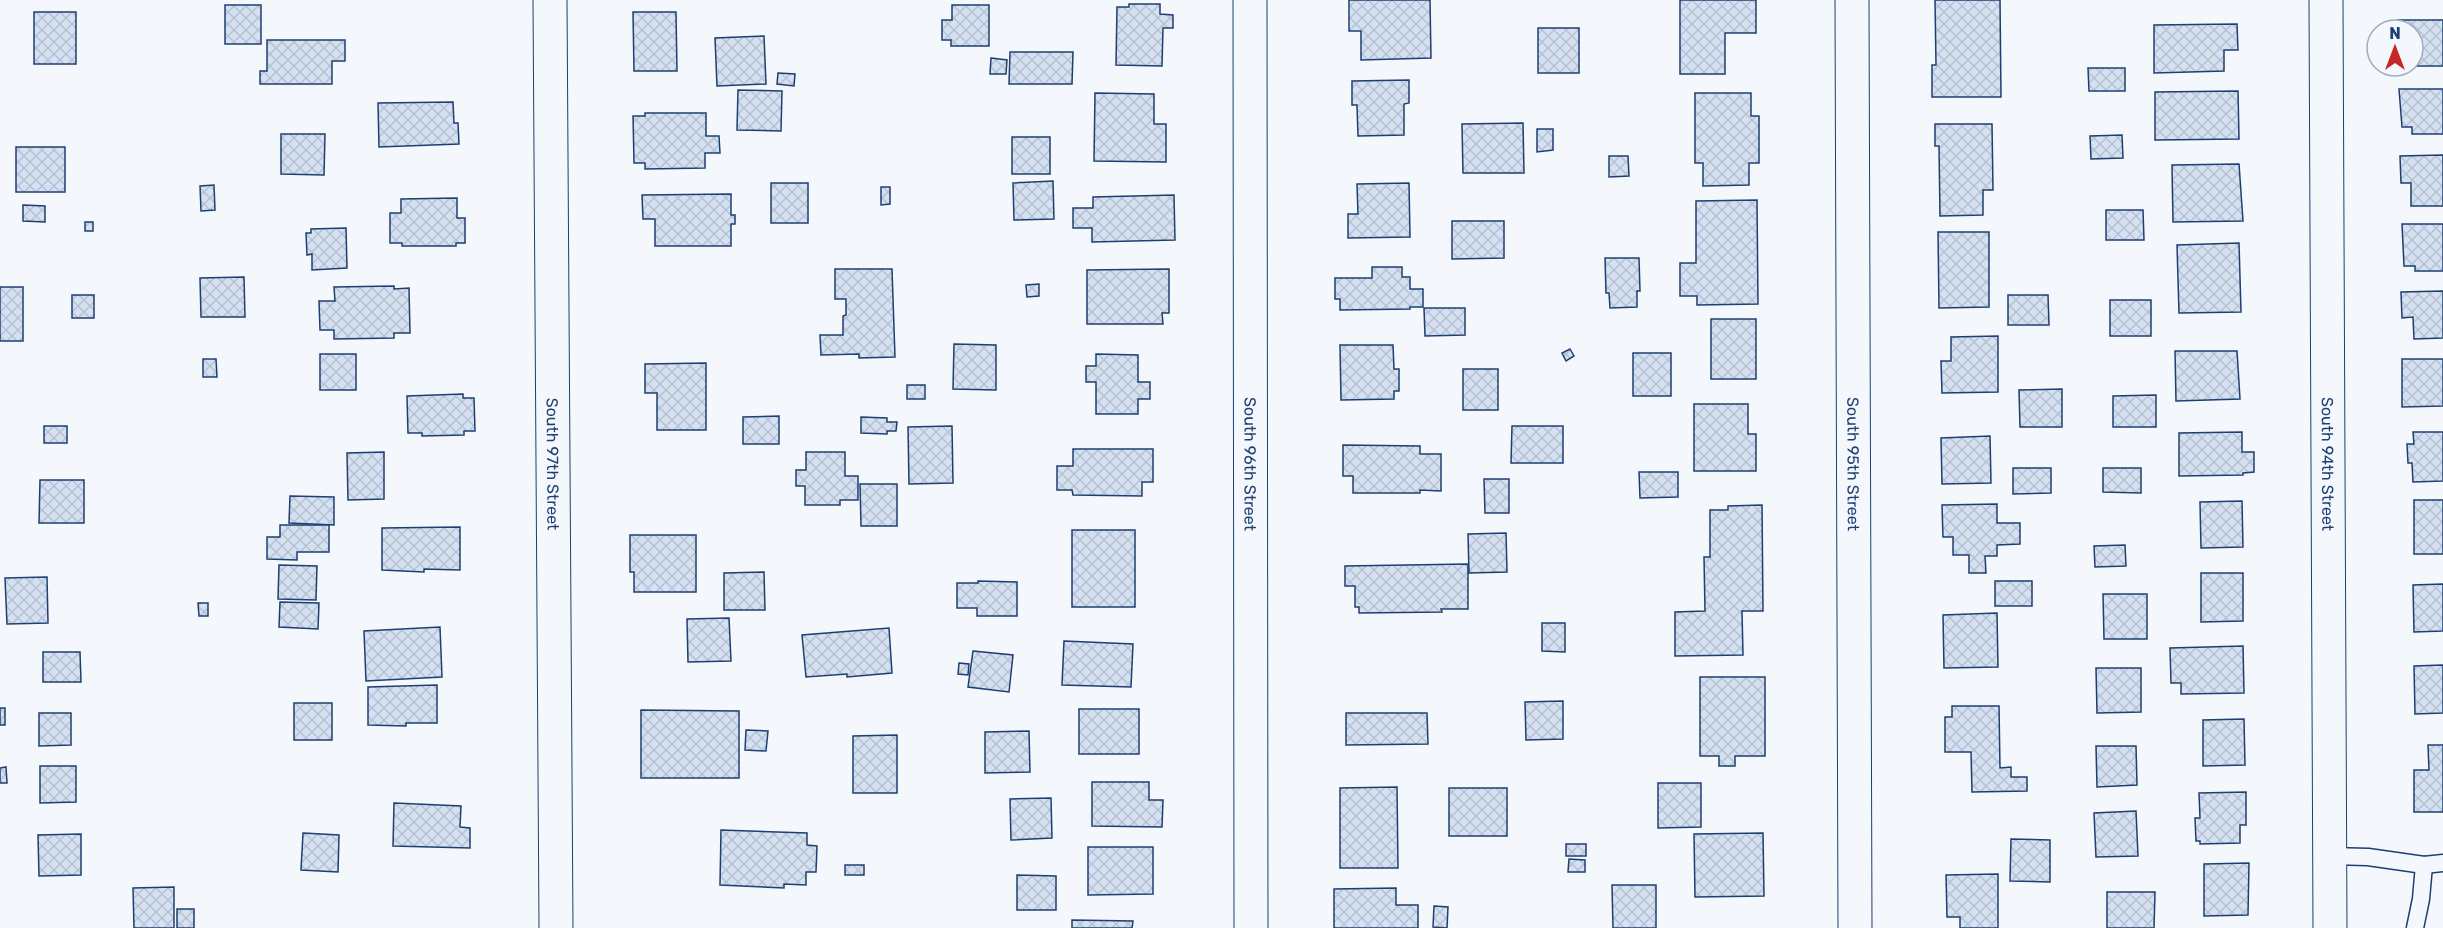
<svg xmlns="http://www.w3.org/2000/svg" width="2443" height="928" viewBox="0 0 2443 928" font-family="Rubik,sans-serif">
	<style>
		.building { fill: url(#building-cross-hatch); stroke: #1d3f73; stroke-width: 1.5 }
		.lines { fill: none; stroke-linecap: round; stroke-linejoin: round }
		.lane-casing { stroke: #1d3f73; stroke-width: 19 }
		.street-casing { stroke: #1d3f73; stroke-width: 35 }
		.lane { stroke: #f4f7fb; stroke-width: 16 }
		.street { stroke: #f4f7fb; stroke-width: 33 }
		.labels { text-anchor: middle; dominant-baseline: central; stroke-width: 4.5; stroke-linejoin: round; paint-order: stroke }
		.street-label { font-size: 16px; fill: #1d3f73; stroke: #f4f7fb }
	</style>
	<defs>
		<pattern id="building-cross-hatch" width="8" height="8" patternUnits="userSpaceOnUse" patternTransform="scale(1.5)"><rect width="8" height="8" fill="#d5e0f0"/><path d="M0 0l8 8M0 8l8-8" fill="none" stroke="#b6c1d1"/></pattern>
	</defs>
	<rect width="100%" height="100%" fill="#f4f7fb"/>
	<g class="building">
		<path d="M1349,0H1430L1431,58L1361,60V31H1349Z"/>
		<path d="M1680,0H1756V33H1725V74H1680Z"/>
		<path d="M1935,0H2000L2001,97H1932V65H1936Z"/>
		<path d="M1129,4H1160V14L1173,15V28H1163L1162,66L1116,65L1117,7H1129Z"/>
		<rect x="225" y="5" width="36" height="39"/>
		<path d="M952,5H989V46H951V40H942V20H952Z"/>
		<rect x="34" y="12" width="42" height="52"/>
		<path d="M633,12H676L677,71H634Z"/>
		<path d="M2398,20H2443V66H2414L2413,30H2398Z"/>
		<path d="M2237,24L2238,50H2224V71L2154,73V25Z"/>
		<rect x="1538" y="28" width="41" height="45"/>
		<path d="M764,36L766,84L717,86L715,38Z"/>
		<path d="M267,40H345V61H332V84H260V71H267Z"/>
		<path d="M1010,52H1073L1072,84H1009Z"/>
		<path d="M991,58L1007,60L1006,74H990Z"/>
		<path d="M2088,68H2125V91H2089Z"/>
		<path d="M778,73L795,74L794,86L777,84Z"/>
		<path d="M1409,80V103L1404,104V135L1358,136L1357,105H1352V81Z"/>
		<path d="M2399,89H2443V134H2412V127H2402Z"/>
		<path d="M738,90L782,91L781,131L737,130Z"/>
		<path d="M2238,91L2239,139L2155,140V92Z"/>
		<path d="M1095,93L1154,94V124H1166V162L1094,161Z"/>
		<path d="M1695,93H1751V116H1759V163H1749V185L1703,186V163H1695Z"/>
		<path d="M453,102L454,123H458L459,144L379,147L378,103Z"/>
		<path d="M645,113H706V136H719L720,153H705V168L645,169V163H634L633,116H645Z"/>
		<path d="M1523,123L1524,173H1463L1462,124Z"/>
		<path d="M1935,124H1992L1993,190H1983V215L1940,216L1939,146H1935Z"/>
		<path d="M1537,129H1553V150L1537,152Z"/>
		<path d="M281,134H325L324,175L281,174Z"/>
		<path d="M2122,135L2123,158L2091,159L2090,136Z"/>
		<rect x="1012" y="137" width="38" height="37"/>
		<rect x="16" y="147" width="49" height="45"/>
		<path d="M2443,155V206H2411V183H2401L2400,156Z"/>
		<path d="M1609,156H1628L1629,176L1609,177Z"/>
		<path d="M2239,164L2243,221L2173,222L2172,165Z"/>
		<path d="M1053,181L1054,219L1014,220L1013,183Z"/>
		<rect x="771" y="183" width="37" height="40"/>
		<path d="M1409,183L1410,237L1348,238V214H1358L1357,184Z"/>
		<path d="M214,185L215,210L201,211L200,186Z"/>
		<path d="M881,187H890V204L881,205Z"/>
		<path d="M731,194V215H735V224H731V246H655V219H643L642,195Z"/>
		<path d="M1174,195L1175,240L1092,242V228H1073V208H1093V197Z"/>
		<path d="M457,198V218H465V243H456V246H402V243H390V213H401V199Z"/>
		<path d="M1757,200L1758,304L1697,305V296H1680V263H1696V201Z"/>
		<path d="M23,205L45,206V222L23,221Z"/>
		<path d="M2106,210H2143L2144,240H2106Z"/>
		<path d="M1452,221H1504V258L1452,259Z"/>
		<rect x="85" y="222" width="8" height="9"/>
		<path d="M2402,224H2443V271H2415V266H2404Z"/>
		<path d="M346,228L347,268L312,270V254L307,255L306,233H311V229Z"/>
		<path d="M1938,232H1989V307L1939,308Z"/>
		<path d="M2239,243L2241,312L2179,313L2177,245Z"/>
		<path d="M1605,258H1639L1640,291H1637V307L1610,308L1609,293H1606Z"/>
		<path d="M1372,267H1402V277H1410V289H1423V307H1410V309L1340,310V299H1335V278H1372Z"/>
		<path d="M835,269H892L895,357L859,358V354L821,355L820,335H843V316L846,315V299H835Z"/>
		<path d="M1169,269V313H1162L1163,324H1087V270Z"/>
		<path d="M244,277L245,317H201L200,278Z"/>
		<path d="M1039,284V296L1027,297L1026,285Z"/>
		<path d="M394,286V289L409,288L410,333H394V338L334,339V330H320L319,301H335L334,287Z"/>
		<rect x="0" y="287" width="23" height="54"/>
		<path d="M2443,291V338L2414,339L2413,317L2402,318L2401,292Z"/>
		<rect x="72" y="295" width="22" height="23"/>
		<path d="M2008,295H2048L2049,325H2008Z"/>
		<rect x="2110" y="300" width="41" height="36"/>
		<path d="M1424,308H1465V335L1425,336Z"/>
		<rect x="1711" y="319" width="45" height="60"/>
		<path d="M1998,336V392L1942,393L1941,361H1951V337Z"/>
		<path d="M954,344L996,345V390L953,389Z"/>
		<path d="M1340,345H1393L1394,369H1399V391H1394V399L1341,400Z"/>
		<path d="M1570,349L1574,356L1566,361L1562,353Z"/>
		<path d="M2175,351H2237L2240,399L2176,401Z"/>
		<rect x="1633" y="353" width="38" height="43"/>
		<rect x="320" y="354" width="36" height="36"/>
		<path d="M1096,354L1138,355V382H1150V399H1138V414H1096V382H1086V366H1096Z"/>
		<path d="M203,359H216L217,377H203Z"/>
		<path d="M2402,359H2443V406L2402,407Z"/>
		<path d="M706,363V430H657V393H645V364Z"/>
		<rect x="1463" y="369" width="35" height="41"/>
		<rect x="907" y="385" width="18" height="14"/>
		<path d="M2062,389V427H2020L2019,390Z"/>
		<path d="M463,394V398H474L475,431H464V435L422,436V433H408L407,396Z"/>
		<path d="M2156,395V427H2113V396Z"/>
		<path d="M1694,404H1748V434H1756V471H1694Z"/>
		<path d="M779,416V444H743V417Z"/>
		<path d="M861,417L887,418V422H897L896,431H887V434L861,433Z"/>
		<rect x="44" y="426" width="23" height="17"/>
		<path d="M952,426L953,483L909,484L908,427Z"/>
		<path d="M1512,426H1563V463H1511Z"/>
		<path d="M2242,432V452H2254V472L2243,473V475L2179,476V433Z"/>
		<path d="M2413,432H2443V481L2413,482L2412,463H2408L2407,444H2414Z"/>
		<path d="M1990,436L1991,483L1942,484L1941,438Z"/>
		<path d="M1343,445L1420,446V454H1441V491L1420,490V493H1353V476H1343Z"/>
		<path d="M1073,449H1153V482H1142V496L1073,495L1072,490H1057V466H1073Z"/>
		<path d="M384,452V499L348,500L347,453Z"/>
		<path d="M806,452H845V476H858V500H840V505H805V486H796V470H806Z"/>
		<path d="M2013,468H2051V493L2013,494Z"/>
		<path d="M2103,468H2141V493L2103,492Z"/>
		<path d="M1639,472H1678V497L1640,498Z"/>
		<path d="M1484,479H1509V513H1485Z"/>
		<path d="M40,480H84V523H39Z"/>
		<path d="M860,484H897V526H861Z"/>
		<path d="M290,496L334,497V525L289,523Z"/>
		<rect x="2414" y="500" width="29" height="54"/>
		<path d="M2242,501L2243,547L2201,548L2200,502Z"/>
		<path d="M1997,504V523H2020V544L1997,545V556H1985L1986,573H1969V555H1953V537H1943L1942,505Z"/>
		<path d="M1762,505L1763,611H1742L1743,655L1675,656V612L1705,611L1704,557H1710V510H1728V506Z"/>
		<path d="M280,525H329V552H297V560L267,559V537H280Z"/>
		<path d="M460,527V570L424,569V572L382,570V528Z"/>
		<rect x="1072" y="530" width="63" height="77"/>
		<path d="M1506,533L1507,572L1469,573L1468,534Z"/>
		<path d="M630,535H696V592H634V572H630Z"/>
		<path d="M2125,545L2126,566L2095,567L2094,546Z"/>
		<path d="M1468,564V609H1441L1442,612L1359,613V607H1355V586H1345V566Z"/>
		<path d="M279,565L317,566L316,600L278,599Z"/>
		<path d="M764,572L765,610H724V573Z"/>
		<path d="M2201,573H2243V621L2201,622Z"/>
		<path d="M47,577L48,623L7,624L5,578Z"/>
		<path d="M978,581L1017,582V616H977V608H957V583H978Z"/>
		<rect x="1995" y="581" width="37" height="25"/>
		<path d="M2443,584V631L2414,632L2413,585Z"/>
		<path d="M2103,594H2147V639H2104Z"/>
		<path d="M280,602L319,603L318,629L279,627Z"/>
		<path d="M198,603H208V616H199Z"/>
		<path d="M1997,613L1998,667L1944,668L1943,615Z"/>
		<path d="M729,618L731,661L688,662L687,619Z"/>
		<path d="M1542,623H1565V652L1542,651Z"/>
		<path d="M440,627L442,677L366,681L364,631Z"/>
		<path d="M889,628L892,673L847,677V674L806,677L802,635Z"/>
		<path d="M1064,641L1133,644L1131,687L1062,685Z"/>
		<path d="M2243,646L2244,693L2181,694V683H2171L2170,648Z"/>
		<path d="M973,651L1013,655L1009,692L968,687Z"/>
		<path d="M43,652H80L81,682H43Z"/>
		<path d="M959,663L969,664L968,675L958,674Z"/>
		<path d="M2443,665V713L2415,714L2414,666Z"/>
		<path d="M2096,668H2141V712L2097,713Z"/>
		<path d="M1700,677H1765V756H1735V766H1719V756H1700Z"/>
		<path d="M437,685V723H406V726L368,725V687Z"/>
		<path d="M1563,701V739L1526,740L1525,702Z"/>
		<rect x="294" y="703" width="38" height="37"/>
		<path d="M1952,706H1999L2000,768L2011,767V777H2027V791L1972,792L1971,752H1945V717H1952Z"/>
		<rect x="0" y="708" width="5" height="17"/>
		<rect x="1079" y="709" width="60" height="45"/>
		<path d="M641,710L739,711V778H641Z"/>
		<path d="M39,713H71V745L39,746Z"/>
		<path d="M1346,713H1427L1428,744L1346,745Z"/>
		<path d="M2244,719L2245,765L2203,766V720Z"/>
		<path d="M746,730L768,731L766,751L745,750Z"/>
		<path d="M1029,731L1030,772L985,773V732Z"/>
		<path d="M897,735V793H853V736Z"/>
		<path d="M2428,745H2443V812H2414V770H2429Z"/>
		<path d="M2096,746H2136L2137,785L2097,787Z"/>
		<path d="M40,766H76V802L40,803Z"/>
		<path d="M6,767L7,783H0V768Z"/>
		<path d="M1092,782H1149V800H1163L1162,827L1092,826Z"/>
		<path d="M1658,783H1701V827L1658,828Z"/>
		<path d="M1397,787L1398,868H1340V788Z"/>
		<rect x="1449" y="788" width="58" height="48"/>
		<path d="M2246,792V825H2240V843L2200,844V841H2196L2195,818H2200L2199,793Z"/>
		<path d="M1051,798L1052,838L1011,840L1010,799Z"/>
		<path d="M394,803L461,806L460,827L470,828V848L393,846Z"/>
		<path d="M2136,811L2138,856L2096,857L2094,813Z"/>
		<path d="M721,830L807,833V845L817,846L816,872H806V885L784,884V888L720,885Z"/>
		<path d="M303,833L339,835L338,872L301,870Z"/>
		<path d="M1763,833L1764,896L1695,897L1694,834Z"/>
		<path d="M81,834V875L39,876L38,835Z"/>
		<path d="M2011,839L2050,840V882L2010,881Z"/>
		<rect x="1566" y="844" width="20" height="12"/>
		<path d="M1088,847H1153V894L1088,895Z"/>
		<path d="M1569,859L1585,860V872H1568Z"/>
		<path d="M2249,863L2248,915L2204,916V864Z"/>
		<rect x="845" y="865" width="19" height="10"/>
		<path d="M1998,874V928H1960V917H1947L1946,875Z"/>
		<path d="M1017,875L1056,876V910H1017Z"/>
		<path d="M1612,885H1656V928H1613Z"/>
		<path d="M174,887V928H134L133,888Z"/>
		<path d="M1396,888V905H1418V928H1334V889Z"/>
		<path d="M2107,892H2155L2154,928H2107Z"/>
		<path d="M1434,906L1448,907L1447,928L1433,927Z"/>
		<rect x="177" y="909" width="17" height="19"/>
		<path d="M1072,920L1133,921L1132,928H1072Z"/>
	</g>
	<g class="lines">
		<defs>
			<g id="lane">
				<path d="M2330,856L2368,857L2424,865L2443,863"/>
				<path d="M2415,928L2421,899L2424,865"/>
			</g>
			<g id="street">
				<path id="s1" d="M550,0L556,928"/>
				<path id="s2" d="M1250,0L1251,928"/>
				<path id="s3" d="M1852,0L1855,928"/>
				<path id="s4" d="M2326,0L2330,928"/>
			</g>
		</defs>
		<use href="#lane" class="lane-casing"/>
		<use href="#street" class="street-casing"/>
		<use href="#lane" class="lane"/>
		<use href="#street" class="street"/>
	</g>
	<g class="labels">
		<g class="street-label">
			<text stroke="none"><textPath href="#s1" startOffset="464">South 97th Street</textPath></text>
			<text stroke="none"><textPath href="#s2" startOffset="464">South 96th Street</textPath></text>
			<text stroke="none"><textPath href="#s3" startOffset="464">South 95th Street</textPath></text>
			<text stroke="none"><textPath href="#s4" startOffset="464">South 94th Street</textPath></text>
		</g>
	</g>
	<g transform="translate(2395 48)"><circle r="28" fill="#f4f7fb" stroke="#9eadc5" stroke-width="1.5"/>
	<path d="M0-4.5L10 22L0 15L-10 22Z" fill="#c62828"/>
	<text y="-9" font-size="16" font-weight="bold" text-anchor="middle" fill="#1d3f73">N</text>
	</g>
</svg>
